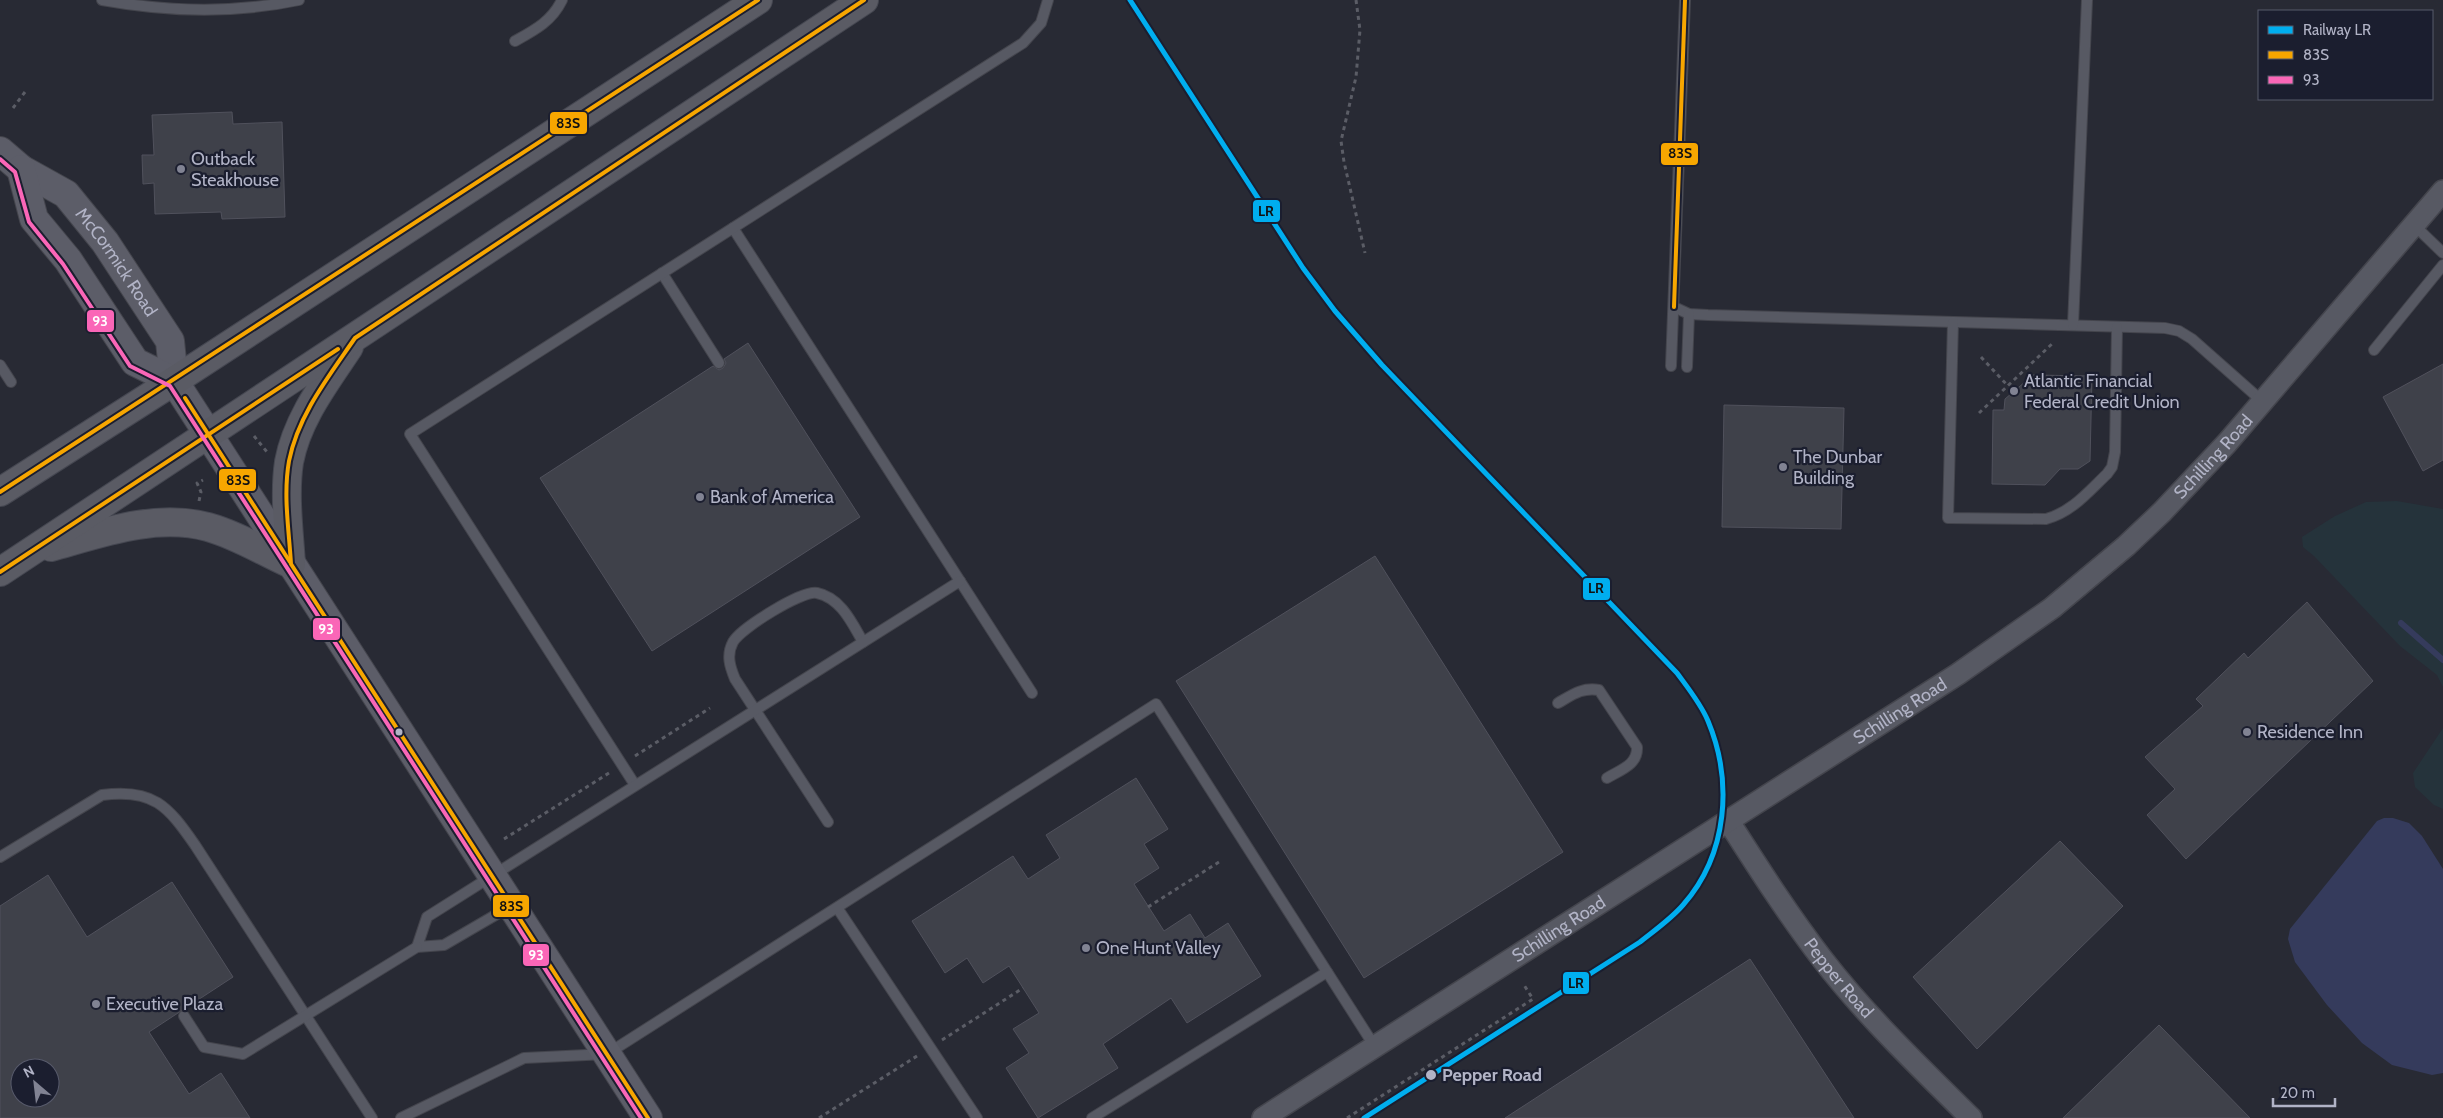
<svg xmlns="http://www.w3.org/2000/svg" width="2443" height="1118" viewBox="0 0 2443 1118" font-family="Cabin,sans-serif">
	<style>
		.green { fill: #25333b }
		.water { fill: #353b5c }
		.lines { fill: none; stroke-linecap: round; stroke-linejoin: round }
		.stream { stroke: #353b5c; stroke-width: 6 }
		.building { fill: #3f414a; stroke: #50515c; fill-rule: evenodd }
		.lane-casing { stroke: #44454d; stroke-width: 12 }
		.street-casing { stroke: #44454d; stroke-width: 24 }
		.secondary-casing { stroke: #44454d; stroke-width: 30 }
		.primary-casing { stroke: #454751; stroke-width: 30 }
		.path { stroke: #5b5d66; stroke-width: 3; stroke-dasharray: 4 4; stroke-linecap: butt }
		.lane { stroke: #575963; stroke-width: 10 }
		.street { stroke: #575963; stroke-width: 21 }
		.secondary { stroke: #5c5d68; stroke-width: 28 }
		.primary { stroke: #5a5b64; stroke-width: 28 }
		.bus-1-casing { stroke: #1b1e2f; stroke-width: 8 }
		.bus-2-casing { stroke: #1b1e2f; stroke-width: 8 }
		.bus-1 { stroke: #f7a600; stroke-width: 4 }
		.bus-2 { stroke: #fa66b7; stroke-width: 4 }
		.rail-1-casing { stroke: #1b1e2f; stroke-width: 9 }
		.rail-1 { stroke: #00aeef; stroke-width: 5 }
		.poi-dot { fill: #818393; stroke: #1b1e2f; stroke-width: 2 }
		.bus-dot { fill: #b1b3c6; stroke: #1b1e2f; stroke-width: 2 }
		.labels { text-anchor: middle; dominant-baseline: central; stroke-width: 4.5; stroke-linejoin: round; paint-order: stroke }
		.poi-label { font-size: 18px; fill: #b1b3c6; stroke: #1b1e2f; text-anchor: start }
		.street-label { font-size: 18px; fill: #b1b3c6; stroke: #1b1e2f }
		.stop-label { font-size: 18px; font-weight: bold; fill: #b1b3c6; stroke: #1b1e2f; text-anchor: start }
		.line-badge { stroke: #1b1e2f; stroke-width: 2 }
		.badge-label { font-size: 14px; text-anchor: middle; font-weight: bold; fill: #fff }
		.pale-badge-label { font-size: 14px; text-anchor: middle; font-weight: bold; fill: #111 }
	</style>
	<rect width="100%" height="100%" fill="#282a34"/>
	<g class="green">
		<path d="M2397,501L2443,509V687L2437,675L2400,646L2314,556L2303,547L2302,537L2335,516L2366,502Z"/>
		<path d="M2443,728V809L2434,805L2415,787L2413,773Z"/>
	</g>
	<path class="water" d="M2384,818H2393L2409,823L2422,836L2443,869V1073L2432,1075L2392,1065L2362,1043L2327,1005L2295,962L2288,939L2290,929L2377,821Z"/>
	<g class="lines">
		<path class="stream" d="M2401,623L2443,660"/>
	</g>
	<g class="building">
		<path d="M232,112L233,124L282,122L285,217L222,219L221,212L155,214L154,183L143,184L142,155H154L152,115Z"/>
		<path d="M748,343L860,517L652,651L540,478L713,366L719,370L723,368L726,363L724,359Z"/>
		<path d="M2443,364V460L2423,471L2383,397Z"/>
		<path d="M2033,375L2092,376L2090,461L2078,469H2060L2045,485L1992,484L1993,410H2004L2005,399Z"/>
		<path d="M1724,405L1844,408L1841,529L1722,527Z"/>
		<path d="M1375,556L1563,852L1364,978L1176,681Z"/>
		<path d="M2307,602L2373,681L2186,859L2147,815L2175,789L2145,757L2203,706L2196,699L2244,653L2248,658Z"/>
		<path d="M1136,778L1168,829L1144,844L1159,868L1134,884L1164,931L1190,914L1205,938L1228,923L1261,976L1187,1023L1171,998L1103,1044L1118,1068L1038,1118L1006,1068L1029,1053L1013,1029L1039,1013L1009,966L983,983L967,958L945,973L912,921L1013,856L1028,879L1060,858L1046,835Z"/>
		<path d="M2060,841L2123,906L1977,1049L1913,977Z"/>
		<path d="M48,875L87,937L172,882L233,977L149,1032L189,1094L221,1073L250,1118H0V906ZM20,1068H50V1098H20Z"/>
		<path d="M1750,959L1854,1118H1505Z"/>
		<path d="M2159,1025L2250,1118H2063Z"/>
	</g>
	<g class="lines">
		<defs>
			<g id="lane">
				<path d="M102,0C168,12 233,14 299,0"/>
				<path d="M515,41C535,30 552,21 562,0"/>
				<path d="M2414,225L2443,253"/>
				<path d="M733,228L1032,693"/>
				<path d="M662,273L719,363"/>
				<path d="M1674,307L1689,314L1708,315L2165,328L2179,331L2192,339L2262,401"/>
				<path d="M1953,322L1948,518L2046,519C2072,512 2088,492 2107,474L2112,467L2115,452L2117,327"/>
				<path d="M2073,325L2087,0"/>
				<path d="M2374,350L2443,265"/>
				<path d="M0,365L11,382"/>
				<path d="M1671,366L1685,0"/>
				<path d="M1687,367L1689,314"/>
				<path d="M1558,703C1572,695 1582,687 1599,690L1637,747C1638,765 1620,770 1607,778"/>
				<path d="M635,785L410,434L1023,43L1041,23L1048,0"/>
				<path d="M828,822L735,679C730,667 726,655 733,642C741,628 802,590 817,593C841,598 852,623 863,642"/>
				<path d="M0,857L102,795C153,788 168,806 195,845L372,1118"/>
				<path d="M511,906L444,945L417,947L427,917L960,581"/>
				<path d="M838,909L977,1118"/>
				<path d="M184,1016L204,1047L243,1054L417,947"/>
				<path d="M401,1118L524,1058L607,1054L1156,704L1375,1047"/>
				<path d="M1092,1118L1327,972"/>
			</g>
			<g id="street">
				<path id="s1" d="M1729,822C1759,869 1789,916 1823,960C1867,1017 1920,1067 1971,1118"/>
				<path id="s2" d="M1263,1118L1958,674L2052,608L2126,546L2162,512L2227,443L2443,191"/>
			</g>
			<g id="secondary">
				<path id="s3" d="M0,151L21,169L66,194L105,242L170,341L174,381L648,1118"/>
				<path d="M21,169L34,219L68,260L135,362L174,381"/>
			</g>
			<g id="primary">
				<path d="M0,492L174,381L758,0"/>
				<path d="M51,547C101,533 156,513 208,527C237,535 264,552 291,564C289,531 284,495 289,462C297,419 325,383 349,347"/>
				<path d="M0,572L864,0"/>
			</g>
		</defs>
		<use href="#lane" class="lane-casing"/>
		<use href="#street" class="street-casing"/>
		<use href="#secondary" class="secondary-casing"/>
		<use href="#primary" class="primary-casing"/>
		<g class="path">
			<path d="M1356,0L1360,30L1356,77L1341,141L1344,162L1365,253"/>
			<path d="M13,108L25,92"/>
			<path d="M1981,357L2008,386"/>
			<path d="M1979,413L2054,342"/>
			<path d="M254,436L267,452"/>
			<path d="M199,501L201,492L197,483L203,480"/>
			<path d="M635,756L710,708"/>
			<path d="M504,839L609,773"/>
			<path d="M1148,907L1219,862"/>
			<path d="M942,1040L1023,988"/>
			<path d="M819,1118L917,1056"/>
			<path d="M1347,1118L1533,999L1524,985"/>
		</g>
		<use href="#lane" class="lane"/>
		<use href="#street" class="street"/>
		<use href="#secondary" class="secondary"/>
		<use href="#primary" class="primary"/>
		<defs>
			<g id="bus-1">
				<path d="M1674,307L1685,0"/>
				<path d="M185,398L290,562"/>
				<path d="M0,492L758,0"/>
				<path d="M0,572L338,349"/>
				<path d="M648,1118L291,564C289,530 283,495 289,461C298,415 329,376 355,338L864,0"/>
			</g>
			<path id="bus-2" d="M0,159L15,172L29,222L63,264L130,366L170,386L641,1118"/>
		</defs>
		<use href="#bus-1" class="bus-1-casing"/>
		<use href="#bus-2" class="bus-2-casing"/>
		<use href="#bus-1" class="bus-1"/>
		<use href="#bus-2" class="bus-2"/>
		<defs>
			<path id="rail-1" d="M1130,0L1303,268L1335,311L1382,365L1677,673C1688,688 1701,704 1708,721C1733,781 1728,854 1683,905C1671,919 1655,930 1640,942L1364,1118"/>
		</defs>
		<use href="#rail-1" class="rail-1-casing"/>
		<use href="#rail-1" class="rail-1"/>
	</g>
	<g class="poi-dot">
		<circle cx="181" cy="169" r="5"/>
		<circle cx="2014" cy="391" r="5"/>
		<circle cx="1783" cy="467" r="5"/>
		<circle cx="700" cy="497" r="5"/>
		<circle cx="2247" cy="732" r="5"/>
		<circle cx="1086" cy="948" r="5"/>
		<circle cx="96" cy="1004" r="5"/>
	</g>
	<g class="bus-dot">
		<circle cx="399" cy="732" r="4.5"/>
		<circle cx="1431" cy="1075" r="6"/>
	</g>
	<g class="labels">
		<g class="poi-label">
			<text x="191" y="159">Outback<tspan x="191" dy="21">Steakhouse</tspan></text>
			<text x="2024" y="381">Atlantic Financial<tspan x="2024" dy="21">Federal Credit Union</tspan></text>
			<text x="1793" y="457">The Dunbar<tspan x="1793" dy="21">Building</tspan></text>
			<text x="710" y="497">Bank of America</text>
			<text x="2257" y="732">Residence Inn</text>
			<text x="1096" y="948">One Hunt Valley</text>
			<text x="106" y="1004">Executive Plaza</text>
		</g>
		<g class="street-label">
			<text stroke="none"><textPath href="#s3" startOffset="164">McCormick Road</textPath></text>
			<text stroke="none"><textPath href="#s2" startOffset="1161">Schilling Road</textPath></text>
			<text stroke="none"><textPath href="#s2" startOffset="756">Schilling Road</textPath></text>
			<text stroke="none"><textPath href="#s2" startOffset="351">Schilling Road</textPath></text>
			<text stroke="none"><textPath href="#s1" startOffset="191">Pepper Road</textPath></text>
		</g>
		<g class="stop-label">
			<text x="1442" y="1075">Pepper Road</text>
		</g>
	</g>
	<g class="line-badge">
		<rect x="549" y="111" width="39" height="24" rx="5" fill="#f7a600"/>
		<rect x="1660" y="142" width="39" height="24" rx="5" fill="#f7a600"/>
		<rect x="1252" y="199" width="29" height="24" rx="5" fill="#00aeef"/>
		<rect x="86" y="309" width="29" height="24" rx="5" fill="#fa66b7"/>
		<rect x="218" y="468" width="39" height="24" rx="5" fill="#f7a600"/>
		<rect x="1582" y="577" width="29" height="24" rx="5" fill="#00aeef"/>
		<rect x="312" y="617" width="29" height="24" rx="5" fill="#fa66b7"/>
		<rect x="492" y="894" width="38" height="24" rx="5" fill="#f7a600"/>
		<rect x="522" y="943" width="28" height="24" rx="5" fill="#fa66b7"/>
		<rect x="1562" y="971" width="28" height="24" rx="5" fill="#00aeef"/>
	</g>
	<g class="badge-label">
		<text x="100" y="326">93</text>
		<text x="326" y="634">93</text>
		<text x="536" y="960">93</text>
	</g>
	<g class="pale-badge-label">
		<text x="568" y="128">83S</text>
		<text x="1680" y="158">83S</text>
		<text x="1266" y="216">LR</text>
		<text x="238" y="485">83S</text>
		<text x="1596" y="593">LR</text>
		<text x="511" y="911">83S</text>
		<text x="1576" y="988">LR</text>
	</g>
	<rect x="2258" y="10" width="175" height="90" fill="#1b1e2f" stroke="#575a6b"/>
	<rect x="2268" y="26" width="25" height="8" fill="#00aeef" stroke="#575a6b"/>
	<text x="2303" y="35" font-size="15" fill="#b1b3c6">Railway LR</text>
	<rect x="2268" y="51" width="25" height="8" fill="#f7a600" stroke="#575a6b"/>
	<text x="2303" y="60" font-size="15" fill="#b1b3c6">83S</text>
	<rect x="2268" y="76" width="25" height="8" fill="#fa66b7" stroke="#575a6b"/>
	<text x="2303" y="85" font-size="15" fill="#b1b3c6">93</text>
	<g transform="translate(35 1083) rotate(332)"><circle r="24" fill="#1b1e2f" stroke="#575a6b"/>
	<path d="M0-4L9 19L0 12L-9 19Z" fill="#818393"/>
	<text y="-8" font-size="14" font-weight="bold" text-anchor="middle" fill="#b1b3c6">N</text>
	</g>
	<path d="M2273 1098v8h62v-8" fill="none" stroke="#b1b3c6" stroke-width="2.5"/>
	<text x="2280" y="1098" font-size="15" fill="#b1b3c6" stroke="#1b1e2f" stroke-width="4" paint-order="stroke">20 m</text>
</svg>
